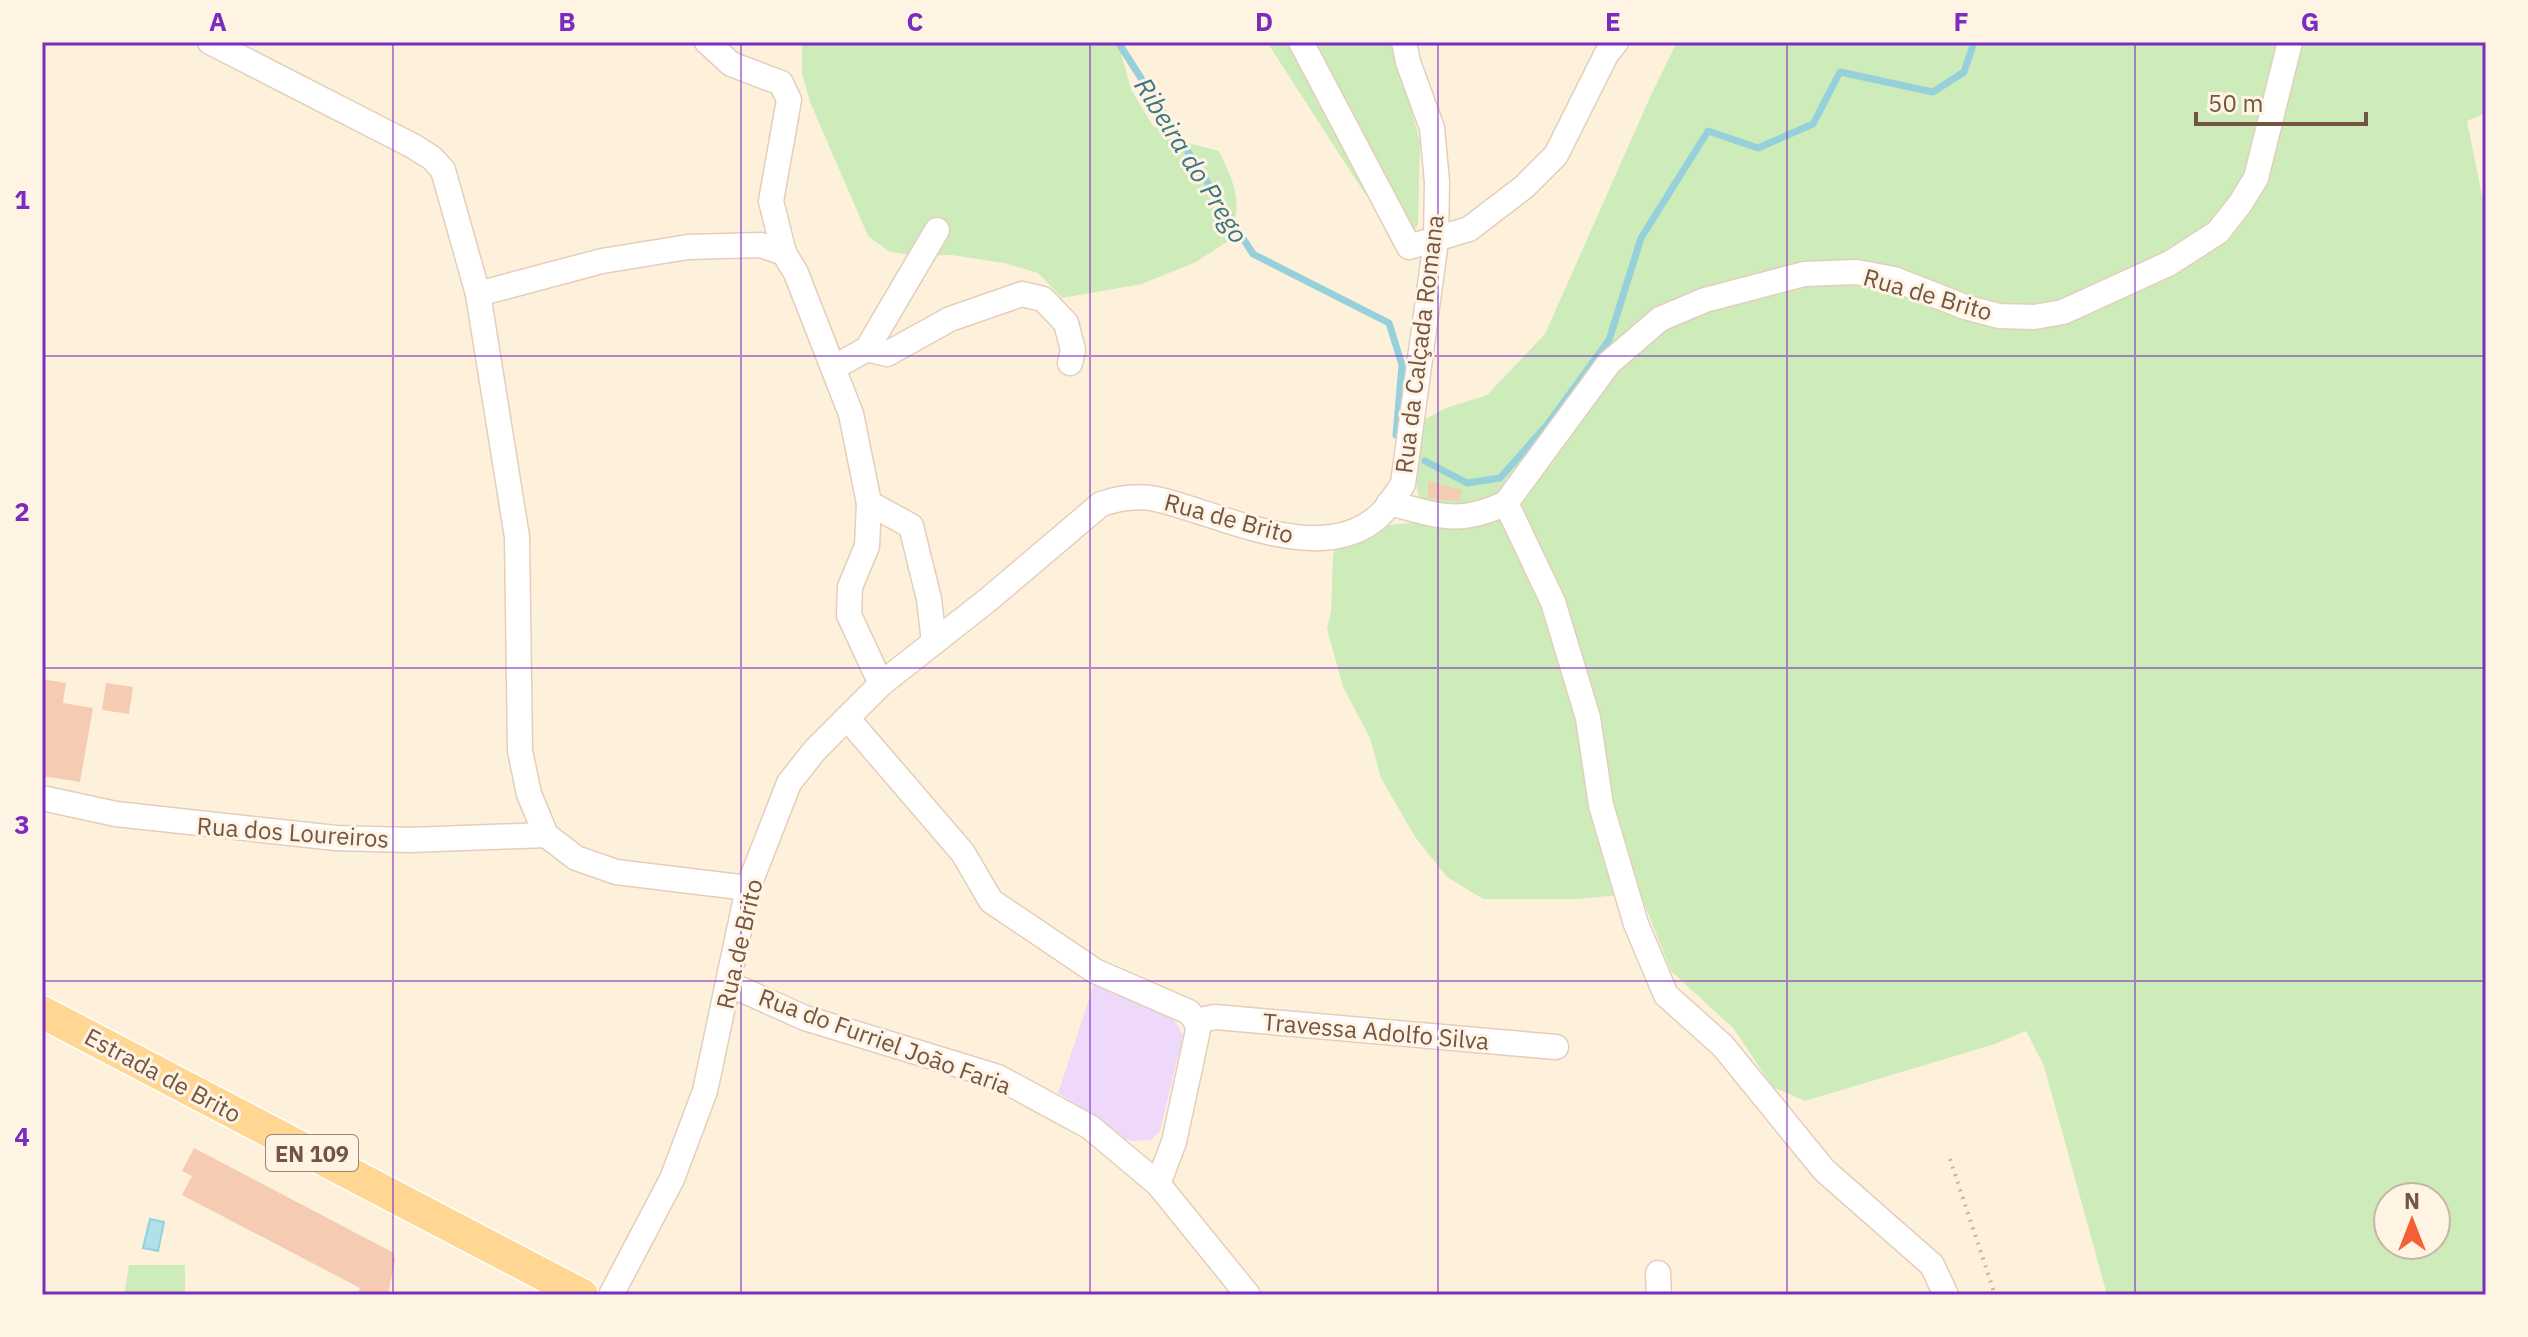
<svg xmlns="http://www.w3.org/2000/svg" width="2528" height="1337" viewBox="0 0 2528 1337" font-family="'IBM Plex Sans',sans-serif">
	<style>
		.education { fill: #eed9fa }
		.green { fill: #ceecba; fill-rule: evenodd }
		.water { fill: #b0e0e8; stroke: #95d0db; stroke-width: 2 }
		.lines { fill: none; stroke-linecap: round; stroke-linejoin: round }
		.stream { stroke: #95d0db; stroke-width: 7 }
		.building { fill: #f5ccb1 }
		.minor-casing { stroke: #e4cebb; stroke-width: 27 }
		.major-casing { stroke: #fff; stroke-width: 35 }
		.path { stroke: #d9b095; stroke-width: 4; stroke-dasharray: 2 6; stroke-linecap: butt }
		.minor { stroke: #fff; stroke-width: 24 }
		.major { stroke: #ffd692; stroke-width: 32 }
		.grid { fill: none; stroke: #7b2cbf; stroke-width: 2; stroke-opacity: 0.55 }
		.labels { text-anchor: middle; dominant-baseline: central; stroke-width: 6; stroke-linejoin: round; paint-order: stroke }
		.shield { fill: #fff4e4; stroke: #9e8574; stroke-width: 2 }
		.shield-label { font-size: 22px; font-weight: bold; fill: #745544 }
		.street-label { font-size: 24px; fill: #745544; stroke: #fff4e4 }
		.water-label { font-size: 26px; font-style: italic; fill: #397783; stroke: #fff4e4 }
		.neatline { fill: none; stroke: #7b2cbf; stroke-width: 3 }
		.grid-label { font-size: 26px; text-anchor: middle; font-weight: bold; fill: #7b2cbf }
	</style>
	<rect width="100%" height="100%" fill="#fef1dc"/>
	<path class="education" d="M1095,981L1170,1016L1179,1027L1183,1036L1160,1131L1151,1140L1133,1141L1121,1138L1093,1114L1058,1093Z"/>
	<g class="green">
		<path d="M802,42H1114L1121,53L1131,89L1153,126L1185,142L1219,151C1237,189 1240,196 1233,238L1196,262L1142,284L1062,298L1038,273L1004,263L951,255L916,256L890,252L868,236L810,102L802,73Z"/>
		<path d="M1267,42H1393L1420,142L1418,225L1406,237L1394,229L1365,194Z"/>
		<path d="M1677,42H2486V113L2467,121L2486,215V1295H2107L2044,1066L2026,1031L1995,1044L1805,1101L1773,1087L1733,1028L1671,971L1640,893L1577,899H1483L1447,877L1415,837L1381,778L1370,738L1343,687L1327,629L1331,611L1333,555L1342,530L1409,523L1420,503L1408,449L1420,422L1446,408L1487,395L1545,334L1651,95ZM2388,1197H2436V1245H2388Z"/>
		<path d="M129,1265H185V1295H124Z"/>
	</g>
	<path class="water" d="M150,1219L164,1222L158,1251L143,1248Z"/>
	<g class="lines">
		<g class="stream">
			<path d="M1118,42L1253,254L1389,323L1402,365L1396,435"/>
			<path d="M1425,461L1467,483L1500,478L1547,425L1609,340L1641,238L1708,131L1758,148L1813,124L1840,72L1933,92L1964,72L1974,42"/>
		</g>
	</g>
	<g class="building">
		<path d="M1428,481L1462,490L1459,501L1428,498Z"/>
		<path d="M42,679L66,683L63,703L93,708L80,782L42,776Z"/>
		<path d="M106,683L133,687L129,714L102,710Z"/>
		<path d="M194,1148L392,1252L395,1259L388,1295H357L360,1288L182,1195L192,1176L182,1171Z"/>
	</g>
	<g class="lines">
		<defs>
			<g id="minor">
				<path d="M210,42L413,146L432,158L443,170L478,294L517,537L520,751L529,794L546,835L576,858L616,872L748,888"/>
				<path d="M707,42L731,64L781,83L789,100L771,201L784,253"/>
				<path d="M1301,42L1409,247L1469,229L1524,187L1556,155L1606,55L1616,42"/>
				<path d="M478,294L602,261L688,247L761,245L784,253L796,273L851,414L869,503L867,546L850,587L849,615L881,684"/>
				<path d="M867,349L937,230"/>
				<path d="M833,368L867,349L887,354L950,319L1022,294L1043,299L1066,323L1073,350L1070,363"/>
				<path d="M869,503L911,526L929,599L934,642"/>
				<path d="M1389,503C1438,515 1458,526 1506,503L1609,363L1660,319L1705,300L1804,274L1856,272L1894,279L1965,307L1999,316L2034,317L2063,312L2170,263L2218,232L2240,204L2256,178L2290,42"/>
				<path d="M1506,503L1553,602L1588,718L1601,805L1636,924L1666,995L1723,1046L1824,1170L1932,1265L1946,1295"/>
				<path d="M847,718L963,853L991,901L1095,971L1189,1012L1196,1021L1198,1030L1174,1142L1158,1184"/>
				<path d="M42,798L116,814L336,838L410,840L546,835"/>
				<path d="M729,984L805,1018L998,1077L1090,1127L1158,1184L1248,1295"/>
				<path d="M1196,1021L1215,1017L1556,1047"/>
				<path d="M1658,1273L1659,1295"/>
				<path d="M611,1295L672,1179L705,1091L748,888L789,783L815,750L881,684L989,599L1101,504C1119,498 1137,495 1156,499C1220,513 1323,570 1381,514C1389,506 1396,494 1403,484L1436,241L1437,182L1432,128L1408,62L1404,42"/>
			</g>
			<path id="major" d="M42,1012L582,1295"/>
		</defs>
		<use href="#minor" class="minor-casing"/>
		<use href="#major" class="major-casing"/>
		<path class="path" d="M1950,1159L1995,1295"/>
		<use href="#minor" class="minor"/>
		<use href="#major" class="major"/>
	</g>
	<path class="grid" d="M393,42V1295M741,42V1295M1090,42V1295M1438,42V1295M1787,42V1295M2135,42V1295M42,356H2486M42,668H2486M42,981H2486"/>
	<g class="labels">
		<rect class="shield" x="266" y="1135" width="92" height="36" rx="6"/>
		<g class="shield-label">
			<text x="312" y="1153">EN 109</text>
		</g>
		<g class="street-label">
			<text transform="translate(1928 294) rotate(16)">Rua de Brito</text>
			<text transform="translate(1419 344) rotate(-83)">Rua da Calçada Romana</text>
			<text transform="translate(1229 518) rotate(15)">Rua de Brito</text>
			<text transform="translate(293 832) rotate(4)">Rua dos Loureiros</text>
			<text transform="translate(739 944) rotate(-77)">Rua de Brito</text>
			<text transform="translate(1376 1031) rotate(5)">Travessa Adolfo Silva</text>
			<text transform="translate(885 1041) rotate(20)">Rua do Furriel João Faria</text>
			<text transform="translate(163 1075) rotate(28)">Estrada de Brito</text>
		</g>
		<g class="water-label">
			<text transform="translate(1192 160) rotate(58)">Ribeira do Prego</text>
		</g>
	</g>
	<rect width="2528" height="1337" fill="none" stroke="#fff4e4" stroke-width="88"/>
	<g transform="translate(2412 1221)"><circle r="38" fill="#fff4e4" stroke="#c7b4a4" stroke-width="2"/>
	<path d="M0-6L14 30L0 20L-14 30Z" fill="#f36036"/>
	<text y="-12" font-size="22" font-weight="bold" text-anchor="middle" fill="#745544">N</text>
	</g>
	<path d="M2196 112v12h170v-12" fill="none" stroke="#745544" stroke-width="4"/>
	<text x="2208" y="112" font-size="24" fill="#745544" stroke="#fff4e4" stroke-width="6" paint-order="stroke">50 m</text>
	<rect x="44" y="44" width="2440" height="1249" class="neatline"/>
	<g class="grid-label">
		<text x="218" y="31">A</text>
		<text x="567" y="31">B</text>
		<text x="915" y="31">C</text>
		<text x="1264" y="31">D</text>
		<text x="1613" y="31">E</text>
		<text x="1961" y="31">F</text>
		<text x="2310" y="31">G</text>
		<text x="22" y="209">1</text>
		<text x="22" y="521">2</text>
		<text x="22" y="834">3</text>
		<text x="22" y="1146">4</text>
	</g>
</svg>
